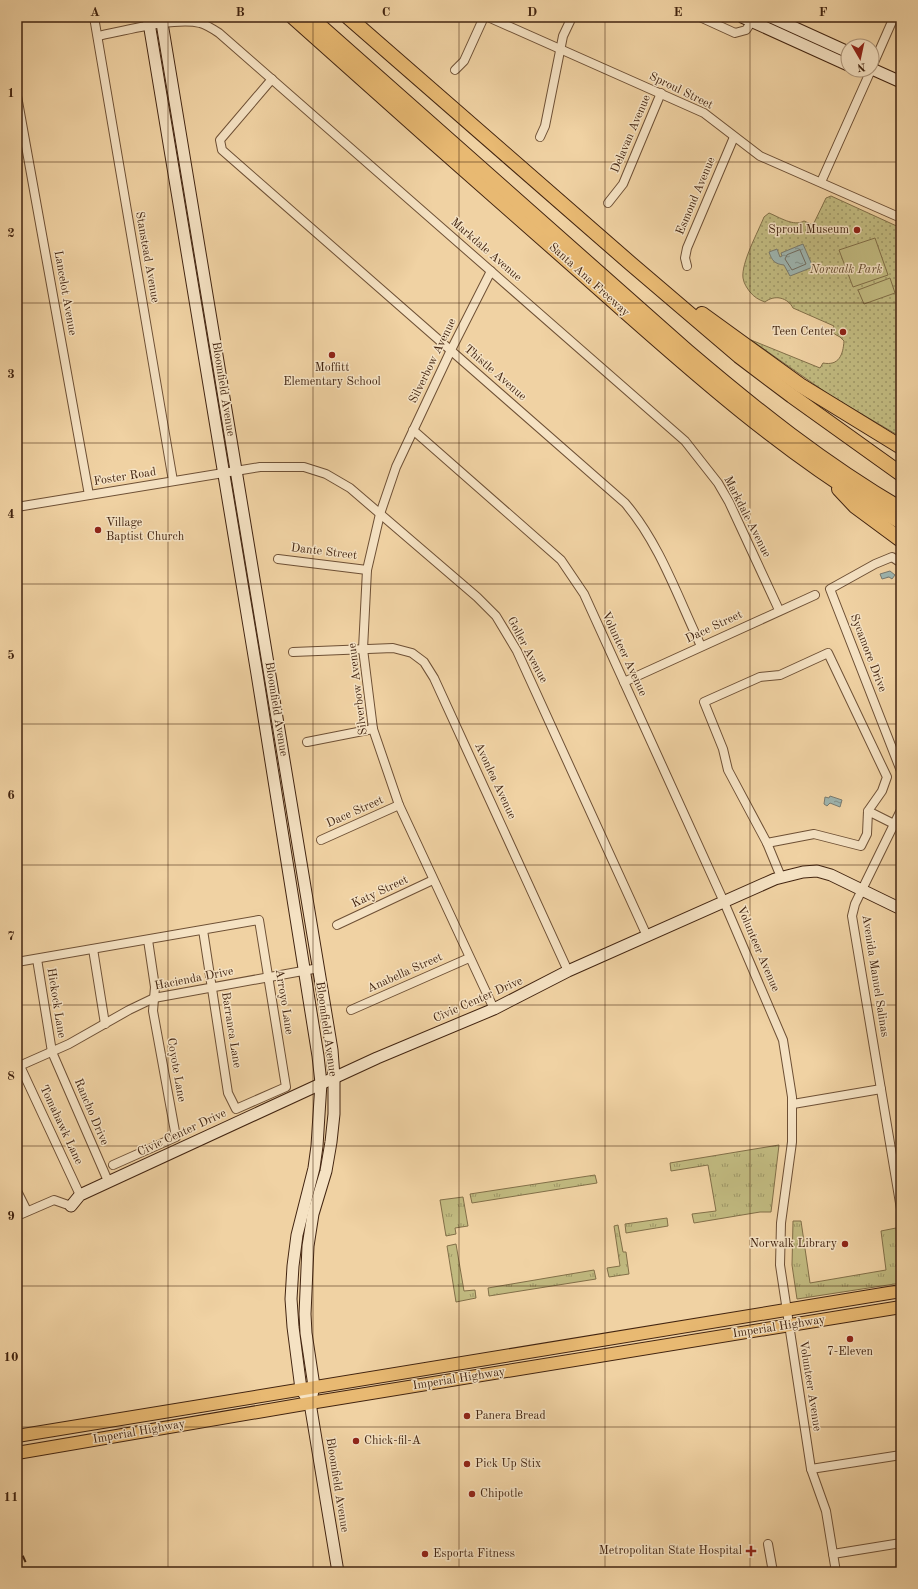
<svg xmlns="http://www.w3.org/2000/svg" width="918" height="1589" viewBox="0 0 918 1589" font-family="'Old Standard TT',serif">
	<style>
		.grass { fill: url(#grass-tufts); stroke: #826f48 }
		.park { fill: url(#park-dots); stroke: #826f48 }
		.pitch { fill: #c1ba80; stroke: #826f48 }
		.water { fill: url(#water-ripples); stroke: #797b70 }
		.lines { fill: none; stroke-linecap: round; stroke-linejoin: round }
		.shore { stroke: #706c60; stroke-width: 1 }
		.street-casing { stroke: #6e5035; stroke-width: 10 }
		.secondary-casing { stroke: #422410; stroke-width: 13 }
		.primary-casing { stroke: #422410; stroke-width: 14 }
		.highway-casing { stroke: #422410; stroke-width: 16 }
		.street { stroke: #f5e2c3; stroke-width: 8 }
		.secondary { stroke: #f5e2c3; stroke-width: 11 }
		.primary { stroke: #e8b972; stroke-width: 12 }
		.highway { stroke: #e8b972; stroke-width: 14 }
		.rail { stroke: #422410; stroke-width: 2; stroke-dasharray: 7 7; stroke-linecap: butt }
		.grid { fill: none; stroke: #422410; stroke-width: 1; stroke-opacity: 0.55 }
		.poi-dot { fill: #8f2418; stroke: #f5e2c3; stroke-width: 1.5 }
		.labels { text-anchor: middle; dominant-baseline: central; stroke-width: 3; stroke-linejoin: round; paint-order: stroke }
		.street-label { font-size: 12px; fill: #422410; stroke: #f5e2c3 }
		.poi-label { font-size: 12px; fill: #422410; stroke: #f5e2c3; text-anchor: start }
		.park-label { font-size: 12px; font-style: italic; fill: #624a2c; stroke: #f5e2c3 }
		.neatline { fill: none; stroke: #422410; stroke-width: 1.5 }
		.grid-label { font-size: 13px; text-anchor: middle; font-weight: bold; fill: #422410 }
	</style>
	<defs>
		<pattern id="grass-tufts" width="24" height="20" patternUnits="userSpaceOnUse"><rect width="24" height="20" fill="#c1ba80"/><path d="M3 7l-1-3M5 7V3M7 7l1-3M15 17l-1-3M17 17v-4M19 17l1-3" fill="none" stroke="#9e9767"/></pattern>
		<pattern id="park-dots" width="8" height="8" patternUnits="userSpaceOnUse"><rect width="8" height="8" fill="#c1ba80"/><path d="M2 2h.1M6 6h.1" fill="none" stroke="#9e9767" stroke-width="1.8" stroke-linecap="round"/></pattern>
		<pattern id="water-ripples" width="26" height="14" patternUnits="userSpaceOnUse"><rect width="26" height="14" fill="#9db5b0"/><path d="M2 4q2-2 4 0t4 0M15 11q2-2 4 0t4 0" fill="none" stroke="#82938e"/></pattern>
	</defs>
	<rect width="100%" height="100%" fill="#f0d2a3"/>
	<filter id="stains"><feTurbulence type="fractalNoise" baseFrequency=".005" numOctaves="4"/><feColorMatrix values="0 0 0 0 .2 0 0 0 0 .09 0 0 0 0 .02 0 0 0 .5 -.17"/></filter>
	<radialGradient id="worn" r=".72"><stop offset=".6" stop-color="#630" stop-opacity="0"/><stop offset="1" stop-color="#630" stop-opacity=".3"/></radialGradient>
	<g class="grass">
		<path d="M779,1145L771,1212H760L694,1223L692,1214L716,1211L708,1165L671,1171L670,1163Z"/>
		<path d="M595,1175L597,1183L472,1203L470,1194Z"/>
		<path d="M463,1197L468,1226L455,1228L456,1234L446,1236L440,1200Z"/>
		<path d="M667,1218L668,1226L626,1233L625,1224Z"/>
		<path d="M793,1221H801L810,1283L886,1270L881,1231L896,1228L901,1255V1283L797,1299L792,1265Z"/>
		<path d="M618,1225L623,1252H626L629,1274L609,1277L607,1268L620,1266L614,1226Z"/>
		<path d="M456,1244L464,1291L475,1290L476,1298L456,1302L447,1246Z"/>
		<path d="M594,1270L596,1279L489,1296L488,1288Z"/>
	</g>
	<path class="park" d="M831,196L901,228V437L831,396L751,340L820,368L823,363C839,366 843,355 844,341L840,337L831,332L834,326L793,308C788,298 775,294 765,302C759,300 754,297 750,292C747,288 744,284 743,278C741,263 758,232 764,217L769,213C779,217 794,227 804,221L813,225L826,198Z"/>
	<g class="pitch">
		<path d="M875,238L888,275L853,287L839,250Z"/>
		<path d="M890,278L895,293L864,304L858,290Z"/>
	</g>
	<g class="water">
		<path d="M803,244L813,267L790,276L784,265C775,264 772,261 769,252L777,249L780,257L782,256L781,253Z"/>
		<path d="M890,571L895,575L892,579L889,577L882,579L880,574Z"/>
		<path d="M830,796L842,800L840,807L830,803L827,806L824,804L825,797L829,798Z"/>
	</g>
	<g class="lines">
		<path class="shore" d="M800,250L806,264L792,270L785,259L787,255Z"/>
		<defs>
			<g id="street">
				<path d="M94,17L173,481"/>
				<path d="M488,17L704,113L760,156L901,218"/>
				<path d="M700,17L735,33L746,30L752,21"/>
				<path d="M98,36C124,31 175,17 200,23C207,25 213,29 219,33L685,441L718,483L729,502L779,610"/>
				<path d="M872,67L894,17"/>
				<path d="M455,70L464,61L484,17"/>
				<path d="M272,79L220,140L222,150L625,503C660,544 678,598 701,646"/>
				<path d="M17,96L89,495"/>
				<path d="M540,137L545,126L563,36L572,17"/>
				<path d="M821,182L871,70"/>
				<path d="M608,203L623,184L661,93"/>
				<path d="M687,266L685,258L687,248L734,137"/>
				<path d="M491,271L451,350L396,467L380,514L367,570L363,649L373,729L399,805L494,1009"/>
				<path d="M413,430L561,560L584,594L724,902L783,1040L792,1097V1142L781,1223L780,1265L811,1469L826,1511L836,1572"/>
				<path d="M17,507L260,467H304L326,474L350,488L477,597L496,616L517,651L647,936"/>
				<path d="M278,559L367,570"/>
				<path d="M901,563L892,557L875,564L830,589L901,771"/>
				<path d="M293,652L393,648L412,653L424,662L434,678L568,971"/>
				<path d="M624,682L815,595"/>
				<path d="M307,742L373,729"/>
				<path d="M901,810L855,904L852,916L901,1209"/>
				<path d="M868,811L867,834L861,846L814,834L767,843L728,770L723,749L704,702L760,677L780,675L828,653L887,777L882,791L868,811L894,824"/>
				<path d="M321,840L399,805"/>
				<path d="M767,843L781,877"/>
				<path d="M337,925L433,880"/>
				<path d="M93,949L105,1024"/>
				<path d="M37,959L52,1052L108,1181"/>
				<path d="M17,962L259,920L286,1087L236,1109L228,1093L203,930"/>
				<path d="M351,1010L469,958"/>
				<path d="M20,1066L80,1195"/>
				<path d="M17,1067L69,1044L129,1010L154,998L319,968"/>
				<path d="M793,1104L881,1089"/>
				<path d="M113,1165L176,1137L153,1011L155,987L148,940"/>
				<path d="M17,1191L27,1211"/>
				<path d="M17,1216L54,1200L71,1206"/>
				<path d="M811,1469L901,1455"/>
				<path d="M768,1544L773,1572"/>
				<path d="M833,1554L901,1543"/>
			</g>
			<g id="secondary">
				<path d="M148,17L257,674L318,1056L321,1083L317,1146L314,1168L297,1235L293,1266L291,1299L293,1327L301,1389L310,1403L338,1572"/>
				<path d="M161,17L332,1050L334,1077V1114L331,1142L326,1171L313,1214L308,1246L305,1314L306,1333L314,1386L312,1395"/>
				<path d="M742,17L848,65"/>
				<path d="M771,17L848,52"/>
				<path d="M872,69L901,82"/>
				<path d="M859,70H861"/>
				<path d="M71,1206L80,1195L377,1058L494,1009L568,971L775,879L803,872L817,871L831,875L901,909"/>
			</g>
			<g id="primary">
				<path d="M17,1436L901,1291"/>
				<path d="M17,1453L310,1403L901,1307"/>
			</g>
			<g id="highway">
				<path d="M293,17C390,104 487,190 585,276C685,365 784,455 901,522"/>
				<path d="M310,17L687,351C755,409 824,464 901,509"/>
				<path d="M348,17L630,263L739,356L792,396L901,474"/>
				<path d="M702,314L800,385L901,447"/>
				<path d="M839,489L855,506L901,540"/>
			</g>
		</defs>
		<use href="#street" class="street-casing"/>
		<use href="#secondary" class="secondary-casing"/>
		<use href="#primary" class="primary-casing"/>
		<use href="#highway" class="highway-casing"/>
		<use href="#street" class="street"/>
		<use href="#secondary" class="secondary"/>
		<use href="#primary" class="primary"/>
		<use href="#highway" class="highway"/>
		<g class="rail">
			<path d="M17,1543L30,1572"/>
			<path d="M17,1568L19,1572"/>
		</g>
	</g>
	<path class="grid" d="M168,17V1572M313,17V1572M459,17V1572M605,17V1572M750,17V1572M17,162H901M17,303H901M17,443H901M17,584H901M17,724H901M17,865H901M17,1005H901M17,1146H901M17,1286H901M17,1427H901"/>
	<g class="poi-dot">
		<circle cx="857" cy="230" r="4"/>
		<circle cx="843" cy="332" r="4"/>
		<circle cx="332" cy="355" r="4"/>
		<circle cx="98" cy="530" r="4"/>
		<circle cx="845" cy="1244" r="4"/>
		<circle cx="850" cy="1339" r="4"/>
		<circle cx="467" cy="1416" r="4"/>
		<circle cx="356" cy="1441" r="4"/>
		<circle cx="467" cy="1464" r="4"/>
		<circle cx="472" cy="1494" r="4"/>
		<path d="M749 1545h4v4h4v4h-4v4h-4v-4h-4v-4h4z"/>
		<circle cx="425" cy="1554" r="4"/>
	</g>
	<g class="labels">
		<g class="street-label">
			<text transform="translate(681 91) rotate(26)">Sproul Street</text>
			<text transform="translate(631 134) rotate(-67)">Delavan Avenue</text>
			<text transform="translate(696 196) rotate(-67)">Esmond Avenue</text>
			<text transform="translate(486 250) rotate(41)">Markdale Avenue</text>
			<text transform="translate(147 257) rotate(80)">Stanstead Avenue</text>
			<text transform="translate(589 280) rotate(42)">Santa Ana Freeway</text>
			<text transform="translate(65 293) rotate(80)">Lancelot Avenue</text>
			<text transform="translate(433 361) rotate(-64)">Silverbow Avenue</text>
			<text transform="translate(495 373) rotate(41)">Thistle Avenue</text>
			<text transform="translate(223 389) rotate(81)">Bloomfield Avenue</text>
			<text transform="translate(125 477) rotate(-9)">Foster Road</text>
			<text transform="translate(747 517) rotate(63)">Markdale Avenue</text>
			<text transform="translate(324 552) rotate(7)">Dante Street</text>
			<text transform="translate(714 627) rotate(-25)">Dace Street</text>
			<text transform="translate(527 650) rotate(62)">Goller Avenue</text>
			<text transform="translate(868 653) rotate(69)">Sycamore Drive</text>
			<text transform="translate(624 654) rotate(65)">Volunteer Avenue</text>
			<text transform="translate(358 689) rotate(-97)">Silverbow Avenue</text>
			<text transform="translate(276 709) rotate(81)">Bloomfield Avenue</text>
			<text transform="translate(495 781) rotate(65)">Avonlea Avenue</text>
			<text transform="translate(355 812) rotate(-24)">Dace Street</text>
			<text transform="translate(380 892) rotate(-25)">Katy Street</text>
			<text transform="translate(758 949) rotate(67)">Volunteer Avenue</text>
			<text transform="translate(405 973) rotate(-24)">Anabella Street</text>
			<text transform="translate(875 976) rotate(81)">Avenida Manuel Salinas</text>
			<text transform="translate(194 979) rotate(-11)">Hacienda Drive</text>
			<text transform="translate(478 1000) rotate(-24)">Civic Center Drive</text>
			<text transform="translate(284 1002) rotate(81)">Arroyo Lane</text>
			<text transform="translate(56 1003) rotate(81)">Hickock Lane</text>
			<text transform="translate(326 1029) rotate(82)">Bloomfield Avenue</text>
			<text transform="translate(231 1030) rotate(81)">Barranca Lane</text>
			<text transform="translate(176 1070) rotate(80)">Coyote Lane</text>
			<text transform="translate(91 1112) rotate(67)">Rancho Drive</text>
			<text transform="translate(61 1125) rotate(65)">Tomahawk Lane</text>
			<text transform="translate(182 1133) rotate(-25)">Civic Center Drive</text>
			<text transform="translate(779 1327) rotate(-9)">Imperial Highway</text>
			<text transform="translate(459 1379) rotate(-9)">Imperial Highway</text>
			<text transform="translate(810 1386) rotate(81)">Volunteer Avenue</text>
			<text transform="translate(139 1432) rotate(-10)">Imperial Highway</text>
			<text transform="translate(337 1485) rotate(81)">Bloomfield Avenue</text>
		</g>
		<g class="poi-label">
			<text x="849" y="230" text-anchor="end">Sproul Museum</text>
			<text x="835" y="332" text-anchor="end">Teen Center</text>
			<text x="332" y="368" text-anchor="middle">Moffitt<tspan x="332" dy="14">Elementary School</tspan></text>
			<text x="106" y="523">Village<tspan x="106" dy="14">Baptist Church</tspan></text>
			<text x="837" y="1244" text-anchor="end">Norwalk Library</text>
			<text x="850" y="1352" text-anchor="middle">7-Eleven</text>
			<text x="475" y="1416">Panera Bread</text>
			<text x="364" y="1441">Chick-fil-A</text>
			<text x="475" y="1464">Pick Up Stix</text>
			<text x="480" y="1494">Chipotle</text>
			<text x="742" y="1551" text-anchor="end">Metropolitan State Hospital</text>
			<text x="433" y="1554">Esporta Fitness</text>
		</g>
		<g class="park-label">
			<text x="846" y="270">Norwalk Park</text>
		</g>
	</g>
	<rect width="918" height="1589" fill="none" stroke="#f0d2a3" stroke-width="44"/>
	<g transform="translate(860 58) rotate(171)"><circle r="19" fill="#f5e2c3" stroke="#ad967b"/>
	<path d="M0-3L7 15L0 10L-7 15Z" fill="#8f2418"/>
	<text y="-6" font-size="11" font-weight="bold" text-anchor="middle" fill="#422410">N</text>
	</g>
	<rect x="22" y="22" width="874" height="1545" class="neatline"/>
	<g class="grid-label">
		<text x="95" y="16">A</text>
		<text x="240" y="16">B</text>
		<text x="386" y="16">C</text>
		<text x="532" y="16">D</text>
		<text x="678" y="16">E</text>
		<text x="823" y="16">F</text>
		<text x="11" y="97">1</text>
		<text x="11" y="237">2</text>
		<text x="11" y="378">3</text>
		<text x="11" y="518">4</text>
		<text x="11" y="659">5</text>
		<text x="11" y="799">6</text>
		<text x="11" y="940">7</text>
		<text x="11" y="1080">8</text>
		<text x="11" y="1220">9</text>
		<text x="11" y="1361">10</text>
		<text x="11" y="1501">11</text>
	</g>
	<rect width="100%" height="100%" filter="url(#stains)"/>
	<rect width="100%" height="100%" fill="url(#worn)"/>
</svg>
